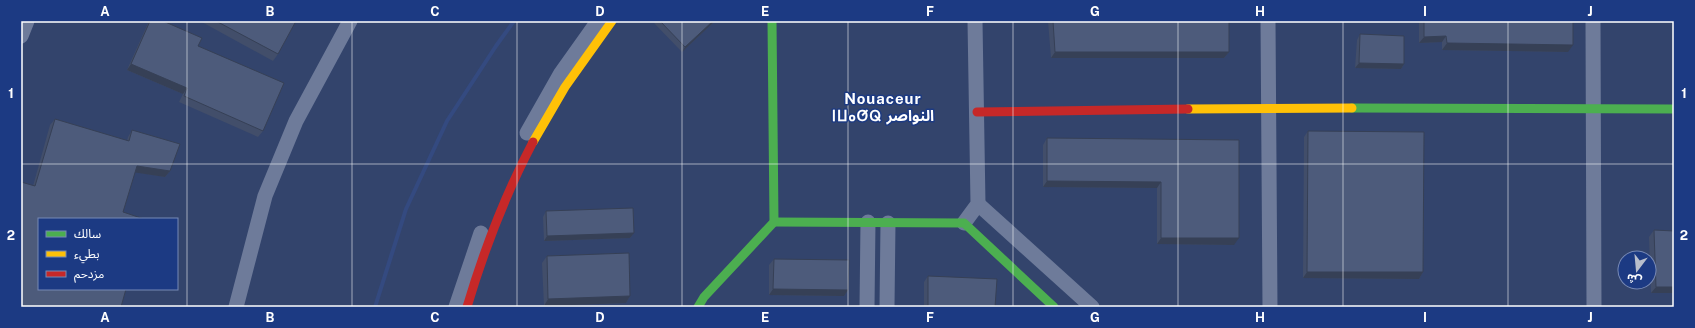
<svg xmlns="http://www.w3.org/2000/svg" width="1695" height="328" viewBox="0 0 1695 328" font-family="'Public Sans','Noto Sans Arabic','Noto Sans Tifinagh',sans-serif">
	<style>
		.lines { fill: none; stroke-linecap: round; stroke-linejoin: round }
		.stream { stroke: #344a80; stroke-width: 4 }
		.street { stroke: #6e7b9a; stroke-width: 15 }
		.fast { stroke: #4caf50; stroke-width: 9 }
		.slow { stroke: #ffc107; stroke-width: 9 }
		.jam { stroke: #c62828; stroke-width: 9 }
		.wall { fill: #424e6a }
		.shaded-wall { fill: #364056 }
		.building { fill: #4d5b7b; stroke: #364056 }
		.grid { fill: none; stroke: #fff; stroke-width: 1; stroke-opacity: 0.55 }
		.labels { text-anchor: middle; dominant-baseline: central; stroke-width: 3; stroke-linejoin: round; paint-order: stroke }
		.district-label { font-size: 15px; font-weight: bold; letter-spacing: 1px; fill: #fff; stroke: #1c3a83 }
		.neatline { fill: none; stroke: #fff; stroke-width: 1.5 }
		.grid-label { font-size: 13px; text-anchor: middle; font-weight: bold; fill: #fff }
	</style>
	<rect width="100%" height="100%" fill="#33446c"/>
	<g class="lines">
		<path class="stream" d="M375,307L406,209L447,121L496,46L514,21"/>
		<g class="street">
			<path d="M1268,21L1270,307"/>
			<path d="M1593,21L1594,307"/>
			<path d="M21,36L27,21"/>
			<path d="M527,133L561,73L598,21"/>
			<path d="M978,204L1092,307"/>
			<path d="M964,223L978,204L975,21"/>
			<path d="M236,307L265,196L296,121L350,21"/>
			<path d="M456,307L481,233"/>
			<path d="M867,307L868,222"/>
			<path d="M887,307L888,223"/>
		</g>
		<g class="fast">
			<path d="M1352,108L1674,109"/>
			<path d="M774,222L964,223L1054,307"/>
			<path d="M698,307L704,297L774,222L772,21"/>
		</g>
		<g class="slow">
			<path d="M1188,109L1352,108"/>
			<path d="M533,142L565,87L612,21"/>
		</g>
		<g class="jam">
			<path d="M977,112L1188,109"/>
			<path d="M467,307C484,250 505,195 533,142"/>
		</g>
	</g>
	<g class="wall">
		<path d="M149,21H163L198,46L263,131L258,137L179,102L183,94L127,70Z"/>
		<path d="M200,21H296L278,54L273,61Z"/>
		<path d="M656,21H715L682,52L654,23Z"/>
		<path d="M1048,21H1229V52L1224,58H1051Z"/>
		<path d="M1419,21H1573L1568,52L1442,50V42L1419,43Z"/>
		<path d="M1360,34L1404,64L1401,69L1355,68L1357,40Z"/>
		<path d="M55,119L127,141L128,137L132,130L170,171L165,177L135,172L123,212L33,186L50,125Z"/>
		<path d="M1308,131L1423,272L1419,279L1303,278L1304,137Z"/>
		<path d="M1047,138L1239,140L1234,245L1157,244V188L1043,187V145Z"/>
		<path d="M546,211L634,233L630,238L544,241L543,217Z"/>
		<path d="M1654,230L1674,293H1651L1649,237Z"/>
		<path d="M547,256L630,296L626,303L544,306L542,263Z"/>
		<path d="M774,259L848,290L844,296L769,295V265Z"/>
		<path d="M928,276L995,307H924V282Z"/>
	</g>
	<g class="shaded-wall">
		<path d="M713,21H715L682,52L685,47Z"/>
		<path d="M1446,36L1442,42L1419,43L1424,37Z"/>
		<path d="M1447,43L1573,45L1568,52L1442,50Z"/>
		<path d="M1055,52H1229L1224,58H1051Z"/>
		<path d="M1359,63L1404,64L1401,69L1355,68Z"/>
		<path d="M131,64L187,88L183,94L127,70Z"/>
		<path d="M137,166L170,171L165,177L132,172Z"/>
		<path d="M1047,181L1161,182L1157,188L1043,187Z"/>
		<path d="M634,233L630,238L544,241L547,236Z"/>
		<path d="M1161,238H1239L1234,245L1157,244Z"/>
		<path d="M1307,272H1423L1419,279L1303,278Z"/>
		<path d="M1656,287H1674V293H1651Z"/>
		<path d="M773,289L848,290L844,296L769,295Z"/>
		<path d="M630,296L626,303L544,306L548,299Z"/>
	</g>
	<g class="building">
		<path d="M150,21H163L202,38L198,46L284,83L263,131L184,96L187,88L131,64Z"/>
		<path d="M216,21H296L278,54Z"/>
		<path d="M660,21H713L685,47Z"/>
		<path d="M1053,21H1229V52H1055Z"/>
		<path d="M1424,21H1573V45L1447,43L1446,36L1424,37Z"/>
		<path d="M1360,34L1404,36V64L1359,63Z"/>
		<path d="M55,119L129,141L132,130L180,144L170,171L137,166L123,212L144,219H39V289H126L121,307H21V182L35,186Z"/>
		<path d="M1308,131L1424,132L1423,272H1307Z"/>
		<path d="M1047,138L1239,140V238H1161V182L1047,181Z"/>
		<path d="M633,208L634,233L547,236L546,211Z"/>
		<path d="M1654,230L1674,231V287H1656Z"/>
		<path d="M629,253L630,296L548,299L547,256Z"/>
		<path d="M774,259L849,260L848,290L773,289Z"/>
		<path d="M928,276L997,279L995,307H928Z"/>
	</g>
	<path class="grid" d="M187,21V307M352,21V307M517,21V307M682,21V307M848,21V307M1013,21V307M1178,21V307M1343,21V307M1508,21V307M21,164H1674"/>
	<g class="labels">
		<g class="district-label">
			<text x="883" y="98">Nouaceur<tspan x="883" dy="17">ⵏⵡⴰⵚⵕ النواصر</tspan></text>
		</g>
	</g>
	<rect width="1695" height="328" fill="none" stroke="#1c3a83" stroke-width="44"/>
	<rect x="38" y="218" width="140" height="72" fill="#1c3a83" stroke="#7789b5"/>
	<rect x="46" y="231" width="20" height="6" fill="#4caf50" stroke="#7789b5"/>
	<text x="74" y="238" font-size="12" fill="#ffffff">سالك</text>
	<rect x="46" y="251" width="20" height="6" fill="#ffc107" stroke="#7789b5"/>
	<text x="74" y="258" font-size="12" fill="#ffffff">بطيء</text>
	<rect x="46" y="271" width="20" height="6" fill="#c62828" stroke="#7789b5"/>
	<text x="74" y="278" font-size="12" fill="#ffffff">مزدحم</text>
	<g transform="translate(1637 270) rotate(196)"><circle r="19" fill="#1c3a83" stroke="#7789b5"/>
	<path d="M0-3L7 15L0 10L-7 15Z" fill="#b8becc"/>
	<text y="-6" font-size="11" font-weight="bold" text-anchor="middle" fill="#ffffff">ش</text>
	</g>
	<rect x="22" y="22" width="1651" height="284" class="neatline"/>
	<g class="grid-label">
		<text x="105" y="16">A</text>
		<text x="270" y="16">B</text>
		<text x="435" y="16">C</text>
		<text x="600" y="16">D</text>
		<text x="765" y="16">E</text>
		<text x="930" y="16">F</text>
		<text x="1095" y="16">G</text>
		<text x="1260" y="16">H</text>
		<text x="1425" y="16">I</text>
		<text x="1590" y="16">J</text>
		<text x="11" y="98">1</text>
		<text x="1684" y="98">1</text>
		<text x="11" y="240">2</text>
		<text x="1684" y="240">2</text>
		<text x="105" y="322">A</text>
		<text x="270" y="322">B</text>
		<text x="435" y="322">C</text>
		<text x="600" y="322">D</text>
		<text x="765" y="322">E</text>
		<text x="930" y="322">F</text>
		<text x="1095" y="322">G</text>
		<text x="1260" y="322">H</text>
		<text x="1425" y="322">I</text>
		<text x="1590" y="322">J</text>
	</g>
</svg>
